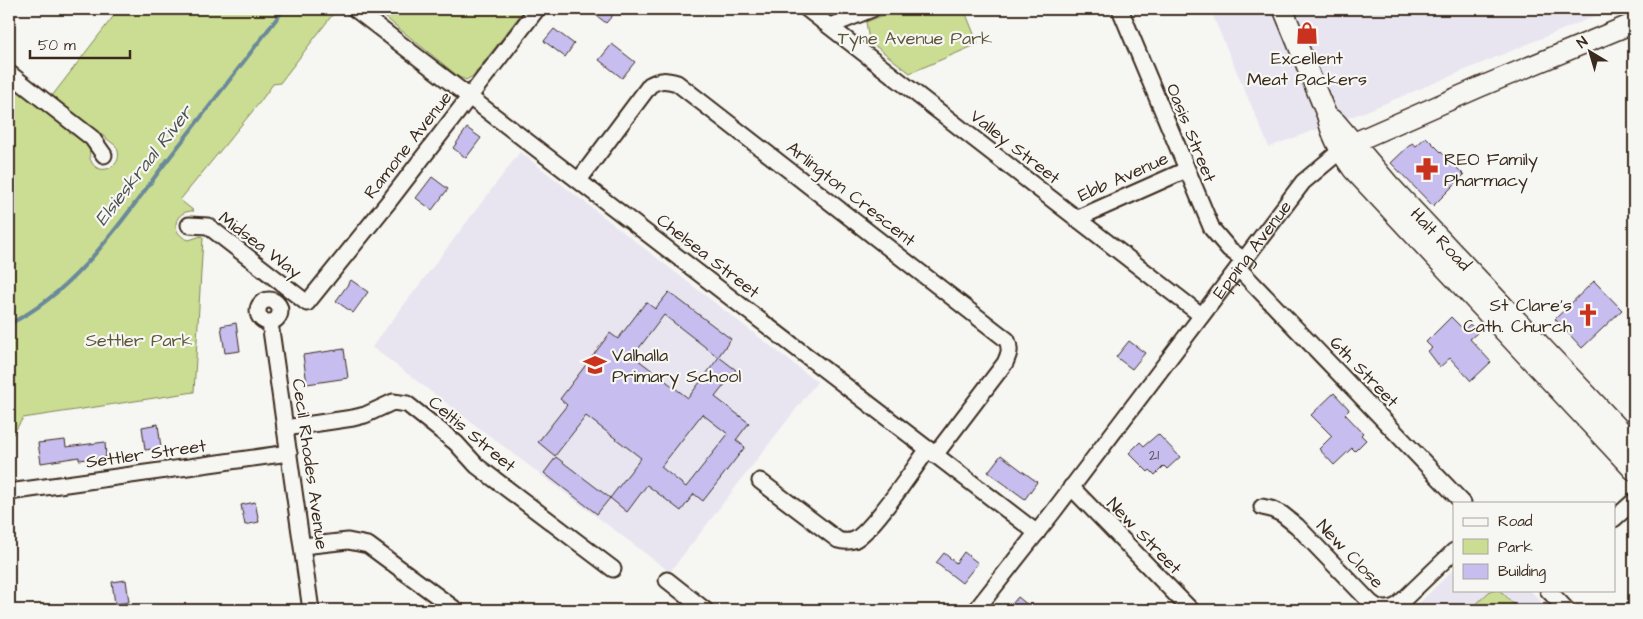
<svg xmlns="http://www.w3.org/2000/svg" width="1643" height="619" viewBox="0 0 1643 619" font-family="'Architects Daughter',sans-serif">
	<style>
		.built { fill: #e8e5f1 }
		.green { fill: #cadd92; stroke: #828458 }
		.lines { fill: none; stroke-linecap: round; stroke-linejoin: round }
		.stream { stroke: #6b899a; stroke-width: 4 }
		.building { fill: #c7bdef; stroke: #3b2a1e; fill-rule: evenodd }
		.minor-casing { stroke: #3b2a1e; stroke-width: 19 }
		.tertiary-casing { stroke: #3b2a1e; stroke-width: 22 }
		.minor { stroke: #f6f6f2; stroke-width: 15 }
		.tertiary { stroke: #f6f6f2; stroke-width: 19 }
		.labels { text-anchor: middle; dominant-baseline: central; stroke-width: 4.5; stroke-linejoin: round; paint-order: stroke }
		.number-label { font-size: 15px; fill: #5e4f52 }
		.park-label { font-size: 18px; fill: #5f573b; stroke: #f6f6f2 }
		.poi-label { font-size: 18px; fill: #3b2a1e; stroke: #f6f6f2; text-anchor: start }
		.street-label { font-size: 18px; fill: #3b2a1e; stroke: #f6f6f2 }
		.water-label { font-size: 19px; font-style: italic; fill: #4f5252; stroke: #f6f6f2 }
	</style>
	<rect width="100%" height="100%" fill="#f6f6f2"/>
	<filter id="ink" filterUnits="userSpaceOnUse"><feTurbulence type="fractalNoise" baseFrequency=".02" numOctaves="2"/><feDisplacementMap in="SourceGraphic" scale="10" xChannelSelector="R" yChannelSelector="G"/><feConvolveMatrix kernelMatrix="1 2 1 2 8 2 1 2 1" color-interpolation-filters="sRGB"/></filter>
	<g filter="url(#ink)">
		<g class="built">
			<path d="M1210,9H1612L1364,112L1269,147Z"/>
			<path d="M520,152L817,382L670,572L372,347Z"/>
			<path d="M1454,569V590H1530L1549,610H1412Z"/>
		</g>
		<g class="green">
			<path d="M119,9H330L333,14L280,83L273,84L260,102L180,200L194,211C173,210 169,234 189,240L201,236L203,238L194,392L23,418L13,434H9V83L89,145C91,150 88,155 91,161C98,178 127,167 116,146L52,96Z"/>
			<path d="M375,9H525L473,76L466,80L459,77Z"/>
			<path d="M899,9H964L978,44L910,73L869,41L866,22Z"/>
			<path d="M1491,590H1500L1519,610H1470Z"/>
		</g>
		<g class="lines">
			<path class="stream" d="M9,324C75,293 123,219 166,162C206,111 245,60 284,9"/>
		</g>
		<g class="building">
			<path d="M588,9H618L606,23Z"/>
			<path d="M554,29L574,44L565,57L544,41Z"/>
			<path d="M612,44L635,62L622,78L599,60Z"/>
			<path d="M467,128L481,138L466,158L453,148Z"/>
			<path d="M1426,137L1464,175L1433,206L1391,163L1412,143L1416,146Z"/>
			<path d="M432,177L448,189L432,210L416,198Z"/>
			<path d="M351,280L368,292L353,313L336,301Z"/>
			<path d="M1594,281L1622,310L1582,348L1555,319Z"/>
			<path d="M669,292L731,339L718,357L664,315L633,356L688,398L719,357L736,370L715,397L749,423L736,440L745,447L703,501L694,494L681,511L647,485L627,512L610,498L641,458L586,416L555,456L538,442L567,405L560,399L610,333L618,339L646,302L655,309ZM702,414L728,434L686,487L661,467Z"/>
			<path d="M1451,317L1464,330L1470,324L1477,333L1470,339L1491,362L1471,381L1450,358L1440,367L1428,351L1432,348L1426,342Z"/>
			<path d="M236,323L240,351L225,353L221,326Z"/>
			<path d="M1129,341L1145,353L1132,369L1116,357Z"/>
			<path d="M344,349L348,378L307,384L303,355Z"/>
			<path d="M1334,393L1348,408L1349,410L1345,414L1363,433L1361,435L1366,440L1355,451L1352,448L1334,465L1319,449L1332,436L1311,415Z"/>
			<path d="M158,424L161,448L145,450L142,427Z"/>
			<path d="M1158,434L1180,457L1167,469L1164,466L1155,475L1150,470L1148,472L1129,453L1140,442L1144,446Z"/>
			<path d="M65,440L66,447L105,442L106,457L79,460V457L41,463L38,443Z"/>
			<path d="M1001,455L1037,482L1025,499L988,472Z"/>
			<path d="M556,457L610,498L597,514L544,473Z"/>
			<path d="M255,502L259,522L245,525L241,505Z"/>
			<path d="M964,552L978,563L962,583L936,563L944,553L956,563Z"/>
			<path d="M126,580L129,602L115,604L112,582Z"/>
			<path d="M1018,597L1034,610H1007Z"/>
		</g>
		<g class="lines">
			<defs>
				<g id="minor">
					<path d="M355,9L1037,533"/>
					<path d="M807,9L1201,315"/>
					<path d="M1120,9L1212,229L1229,249L1244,260"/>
					<path d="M830,26L872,9"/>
					<path d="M9,73L92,138L104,155"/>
					<path d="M579,180L650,85C660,79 666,80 677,83L1007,340C1011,350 1009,354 1005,363L935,455"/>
					<path d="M1076,219L1186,170"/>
					<path d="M189,225L208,226L307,303L390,200L537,9"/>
					<path d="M1238,268L1463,503"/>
					<circle cx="269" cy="311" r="11"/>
					<path d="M270,323L311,610"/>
					<path d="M285,428L353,418L365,415L393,402L407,404L456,443L477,466L613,569"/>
					<path d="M760,481L838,540C844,542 848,542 854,540C872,532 914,468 928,449"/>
					<path d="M1071,487L1191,610"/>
					<path d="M9,492L289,453"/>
					<path d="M1262,507L1271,509L1282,514L1297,526L1371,603C1379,610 1387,611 1397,606L1454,551"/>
					<path d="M1614,519L1634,501"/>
					<path d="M303,546L348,541L368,545L456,610"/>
					<path d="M667,580L705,610"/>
					<path d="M1548,590L1567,610"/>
					<path id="s1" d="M976,610L1053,512L1303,182L1340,151"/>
				</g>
				<g id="tertiary">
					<path d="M1283,9L1327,116C1331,136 1341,154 1353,170L1634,471"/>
					<path id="s2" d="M1327,116L1336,122L1388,183L1634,444"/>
					<path d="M1344,148L1355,142L1480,87L1634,23"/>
				</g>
			</defs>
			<use href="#minor" class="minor-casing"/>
			<use href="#tertiary" class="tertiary-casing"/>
			<use href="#minor" class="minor"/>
			<use href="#tertiary" class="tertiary"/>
		</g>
	</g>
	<defs>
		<symbol id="shop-bare" viewBox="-9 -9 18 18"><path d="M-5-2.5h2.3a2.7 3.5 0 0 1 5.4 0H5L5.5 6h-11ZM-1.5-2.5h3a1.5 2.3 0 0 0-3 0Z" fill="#c8321e" stroke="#f6f6f2" stroke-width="2.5" paint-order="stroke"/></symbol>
		<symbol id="pharmacy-bare" viewBox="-9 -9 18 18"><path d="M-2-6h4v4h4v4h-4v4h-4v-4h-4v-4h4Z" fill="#c8321e" stroke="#f6f6f2" stroke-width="2.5" paint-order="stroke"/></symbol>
		<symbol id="church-bare" viewBox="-9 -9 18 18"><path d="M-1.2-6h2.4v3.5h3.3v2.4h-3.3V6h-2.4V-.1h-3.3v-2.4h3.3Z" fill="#c8321e" stroke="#f6f6f2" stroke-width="2.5" paint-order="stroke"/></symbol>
		<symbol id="school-bare" viewBox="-9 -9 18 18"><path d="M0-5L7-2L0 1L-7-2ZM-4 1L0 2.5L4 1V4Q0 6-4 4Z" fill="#c8321e" stroke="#f6f6f2" stroke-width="2.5" paint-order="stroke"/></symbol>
	</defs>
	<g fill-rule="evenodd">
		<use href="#shop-bare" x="1291" y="17" width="32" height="32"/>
		<use href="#pharmacy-bare" x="1411" y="153" width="32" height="32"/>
		<use href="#church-bare" x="1572" y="299" width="32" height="32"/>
		<use href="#school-bare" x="579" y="349" width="32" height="32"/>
	</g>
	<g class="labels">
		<g class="number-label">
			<text x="1154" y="455">21</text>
		</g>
		<g class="park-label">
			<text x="915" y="38">Tyne Avenue Park</text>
			<text x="139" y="340">Settler Park</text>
		</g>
		<g class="poi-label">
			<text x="1307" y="58" text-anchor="middle">Excellent<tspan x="1307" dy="21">Meat Packers</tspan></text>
			<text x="1444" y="159">REO Family<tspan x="1444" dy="21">Pharmacy</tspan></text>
			<text x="1572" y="305" text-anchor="end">St Clare's<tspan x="1572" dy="21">Cath. Church</tspan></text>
			<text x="612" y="355">Valhalla<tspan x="612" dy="21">Primary School</tspan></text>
		</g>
		<g class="street-label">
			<text transform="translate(1191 133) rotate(68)">Oasis Street</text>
			<text transform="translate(408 145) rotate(-52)">Ramone Avenue</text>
			<text transform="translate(1015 147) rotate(38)">Valley Street</text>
			<text transform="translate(1123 177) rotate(-24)">Ebb Avenue</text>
			<text transform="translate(851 194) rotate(38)">Arlington Crescent</text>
			<text stroke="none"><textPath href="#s2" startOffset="168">Halt Road</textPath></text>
			<text transform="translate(260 245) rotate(37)">Midsea Way</text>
			<text stroke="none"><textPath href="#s1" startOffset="454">Epping Avenue</textPath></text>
			<text transform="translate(708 256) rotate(38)">Chelsea Street</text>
			<text transform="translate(1364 372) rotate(46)">6th Street</text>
			<text transform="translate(472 434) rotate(40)">Celtis Street</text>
			<text transform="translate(146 454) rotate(-8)">Settler Street</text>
			<text transform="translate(310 464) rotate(82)">Cecil Rhodes Avenue</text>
			<text transform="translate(1144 536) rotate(46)">New Street</text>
			<text transform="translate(1350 554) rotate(46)">New Close</text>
		</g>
		<g class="water-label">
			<text transform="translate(144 166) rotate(-52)">Elsieskraal River</text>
		</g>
	</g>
	<rect width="1643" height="619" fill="none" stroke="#f6f6f2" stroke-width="30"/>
	<rect x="15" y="15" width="1613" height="589" fill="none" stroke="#3b2a1e" stroke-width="2" filter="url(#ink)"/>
	<rect x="1453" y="502" width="162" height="90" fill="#f6f6f2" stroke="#aba49d"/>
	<rect x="1463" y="518" width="25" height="8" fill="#f6f6f2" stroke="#aba49d"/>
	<text x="1498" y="526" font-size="15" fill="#3b2a1e">Road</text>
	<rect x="1463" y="539" width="25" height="15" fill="#cadd92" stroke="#aba49d"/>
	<text x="1498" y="552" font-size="15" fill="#3b2a1e">Park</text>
	<rect x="1463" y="564" width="25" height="15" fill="#c7bdef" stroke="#aba49d"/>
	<text x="1498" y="576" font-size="15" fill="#3b2a1e">Building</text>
	<g transform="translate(1590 52) rotate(322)" stroke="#f6f6f2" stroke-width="4" paint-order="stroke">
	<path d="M0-4L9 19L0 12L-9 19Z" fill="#3b2a1e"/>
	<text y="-8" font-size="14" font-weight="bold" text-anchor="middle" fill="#3b2a1e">N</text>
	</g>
	<path d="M30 50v8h100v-8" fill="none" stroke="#3b2a1e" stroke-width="2.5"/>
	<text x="38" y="50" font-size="15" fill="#3b2a1e" stroke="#f6f6f2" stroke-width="4" paint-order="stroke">50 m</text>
</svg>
